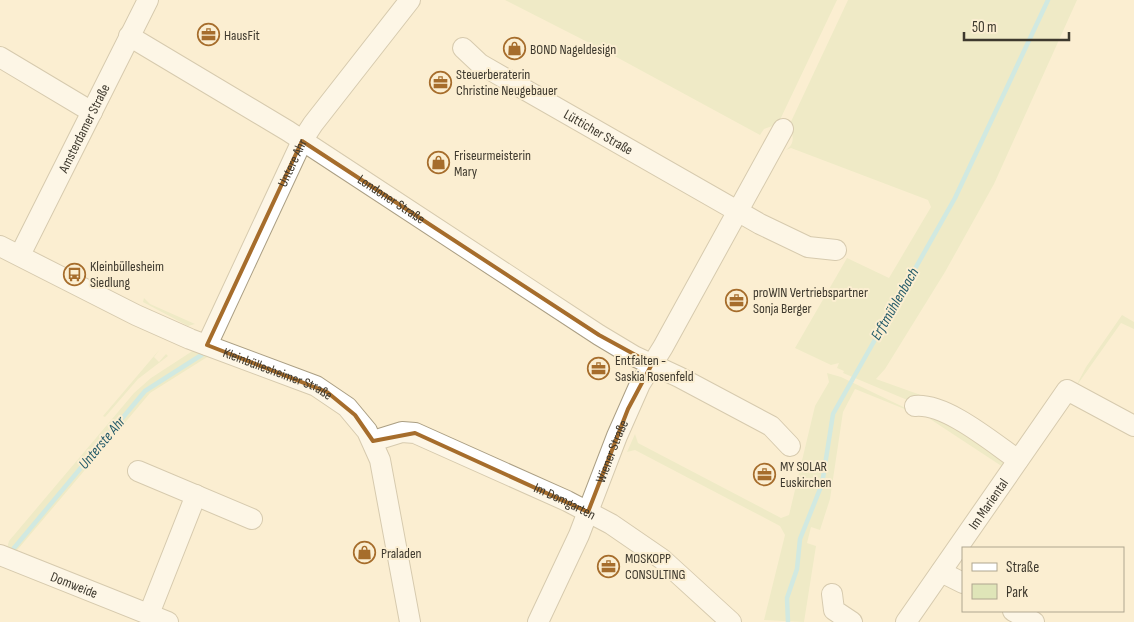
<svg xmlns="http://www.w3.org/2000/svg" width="1134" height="622" viewBox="0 0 1134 622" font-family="'Sofia Sans Condensed',sans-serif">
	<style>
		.green { fill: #dfe5b8 }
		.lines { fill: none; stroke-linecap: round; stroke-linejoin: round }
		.stream { stroke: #9de2f4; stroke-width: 4.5 }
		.minor-casing { stroke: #aa9e83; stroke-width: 22 }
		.minor { stroke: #fff; stroke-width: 20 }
		.marked { fill: none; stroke: #a66d2c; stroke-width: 4; stroke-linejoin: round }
		.labels { text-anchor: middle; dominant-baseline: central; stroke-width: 4; stroke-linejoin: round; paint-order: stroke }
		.poi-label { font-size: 14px; fill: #3e392e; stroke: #fbeed1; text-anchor: start }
		.street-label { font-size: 14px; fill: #3e392e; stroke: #fbeed1 }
		.water-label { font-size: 15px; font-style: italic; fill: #245b69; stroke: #fbeed1 }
	</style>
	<rect width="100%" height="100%" fill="#fbeed1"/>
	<g class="green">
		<path d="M505,0H837L778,124L764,129L760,135L609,53Z"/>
		<path d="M848,0H1077L994,184L945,272L885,369L876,379L929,398L912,402L843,373L844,371L837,368L839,363L831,365L795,348L847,258L889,278L931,207L928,200L791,148L786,150C794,144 793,140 792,131L788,128Z"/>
		<path d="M144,298L150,304L195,324L188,326L143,302Z"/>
		<path d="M1122,315L1134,322V329L1121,323L1075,388L1086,367Z"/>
		<path d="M160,349L154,357L159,362L166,354L168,356L138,379L105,417L103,416Z"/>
		<path d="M194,350L212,354L150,393L13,555L7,548L9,541L134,393L151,378Z"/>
		<path d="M827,373L841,377L922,416L855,389L843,412L830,499L820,530L811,527L807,543L816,546L804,622L764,620L785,535L780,526L635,450L627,452L635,434L638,443L781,518L789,515L815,406L829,382Z"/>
		<path d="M931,416H936L1006,461L1003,467L930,419Z"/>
	</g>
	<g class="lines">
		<g class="stream">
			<path d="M14,548L145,391L203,354"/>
			<path d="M788,622L787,598L797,569L800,539L822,484L833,414L955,198L1048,0"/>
		</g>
		<defs>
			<g id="minor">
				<path id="s1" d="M129,36L288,131L599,335L634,356L679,377L771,426L790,446"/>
				<path id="s2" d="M463,48L480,64L760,224L808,247L836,250"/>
				<path d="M0,57L92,112"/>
				<path id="s3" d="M0,246L136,315L190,339L316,386L347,407L367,431L380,460L410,622"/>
				<path id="s4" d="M20,255L148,0"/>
				<path id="s5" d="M207,345L302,141L313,124L410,0"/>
				<path d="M915,406C946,403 992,442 1018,460"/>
				<path id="s6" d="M373,441L402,432L415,433L567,501L611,524L662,559L731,622"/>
				<path d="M138,471L252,519"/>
				<path id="s7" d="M0,555L168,622"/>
				<path d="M941,572L963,583"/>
				<path d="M832,594L834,610L852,622"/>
				<path d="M1013,611L1034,622"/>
				<path d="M149,614L196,495"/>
				<path id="s8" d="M538,622L579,535L617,436L640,384L663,347L783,129"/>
				<path id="s9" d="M906,622L1067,390L1134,426"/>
			</g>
		</defs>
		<use href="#minor" class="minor-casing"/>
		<use href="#minor" class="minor"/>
	</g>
	<path d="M0 0H1134V622H0ZM302,141L599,335L652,364L628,409L588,512L415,433L373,441L355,415L327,392L207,345Z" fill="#fbeed1" fill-opacity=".55" fill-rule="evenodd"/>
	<path class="marked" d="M302,141L599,335L652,364L628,409L588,512L415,433L373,441L355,415L327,392L207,345Z"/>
	<defs>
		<symbol id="office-ring" viewBox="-11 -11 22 22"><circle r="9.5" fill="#fbeed1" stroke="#a66d2c" stroke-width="1.5"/><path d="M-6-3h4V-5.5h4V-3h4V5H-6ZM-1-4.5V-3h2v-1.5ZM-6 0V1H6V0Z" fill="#a66d2c"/></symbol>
		<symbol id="shop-ring" viewBox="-11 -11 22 22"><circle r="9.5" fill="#fbeed1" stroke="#a66d2c" stroke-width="1.5"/><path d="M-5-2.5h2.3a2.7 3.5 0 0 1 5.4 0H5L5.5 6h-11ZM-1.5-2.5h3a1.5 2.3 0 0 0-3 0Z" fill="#a66d2c"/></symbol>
		<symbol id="bus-ring" viewBox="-11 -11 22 22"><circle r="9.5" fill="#fbeed1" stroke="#a66d2c" stroke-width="1.5"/><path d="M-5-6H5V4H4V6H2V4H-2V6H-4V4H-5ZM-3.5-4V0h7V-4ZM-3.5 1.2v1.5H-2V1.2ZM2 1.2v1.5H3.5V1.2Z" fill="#a66d2c"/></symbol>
	</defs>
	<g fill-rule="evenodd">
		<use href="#office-ring" x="196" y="22" width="25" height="25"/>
		<use href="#shop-ring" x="502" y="36" width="25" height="25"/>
		<use href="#office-ring" x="428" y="70" width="25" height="25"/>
		<use href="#shop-ring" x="426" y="150" width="25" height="25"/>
		<use href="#bus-ring" x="62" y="262" width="25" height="25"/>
		<use href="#office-ring" x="724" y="288" width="25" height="25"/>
		<use href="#office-ring" x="586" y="356" width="25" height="25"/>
		<use href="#office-ring" x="752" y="462" width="25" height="25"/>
		<use href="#shop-ring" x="352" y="540" width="25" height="25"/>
		<use href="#office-ring" x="596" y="554" width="25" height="25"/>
	</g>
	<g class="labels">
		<g class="poi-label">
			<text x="224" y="35">HausFit</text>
			<text x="530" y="49">BOND Nageldesign</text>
			<text x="456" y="74">Steuerberaterin<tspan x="456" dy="16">Christine Neugebauer</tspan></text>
			<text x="454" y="155">Friseurmeisterin<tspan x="454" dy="16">Mary</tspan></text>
			<text x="90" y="266">Kleinbüllesheim<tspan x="90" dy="16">Siedlung</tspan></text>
			<text x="753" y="292">proWIN Vertriebspartner<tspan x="753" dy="16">Sonja Berger</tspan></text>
			<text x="615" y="360">Entfalten -<tspan x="615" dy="16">Saskia Rosenfeld</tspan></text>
			<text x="780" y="466">MY SOLAR<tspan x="780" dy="16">Euskirchen</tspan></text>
			<text x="381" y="553">Praladen</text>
			<text x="625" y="558">MOSKOPP<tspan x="625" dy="16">CONSULTING</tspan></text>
		</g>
		<g class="street-label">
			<text stroke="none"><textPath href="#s4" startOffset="142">Amsterdamer Straße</textPath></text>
			<text stroke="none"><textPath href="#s2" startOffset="160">Lütticher Straße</textPath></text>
			<text stroke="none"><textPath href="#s5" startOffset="201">Untere Ahr</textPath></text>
			<text stroke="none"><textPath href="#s1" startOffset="309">Londoner Straße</textPath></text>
			<text stroke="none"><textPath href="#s3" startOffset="306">Kleinbüllesheimer Straße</textPath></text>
			<text stroke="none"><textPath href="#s8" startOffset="186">Wiener Straße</textPath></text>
			<text stroke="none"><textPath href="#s6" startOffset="208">Im Domgarten</textPath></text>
			<text stroke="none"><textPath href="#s9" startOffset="144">Im Mariental</textPath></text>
			<text stroke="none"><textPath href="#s7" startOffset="80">Domweide</textPath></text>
		</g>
		<g class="water-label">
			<text transform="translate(895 304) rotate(-60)">Erftmühlenbach</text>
			<text transform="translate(102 443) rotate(-50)">Unterste Ahr</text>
		</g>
	</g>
	<rect x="962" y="547" width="162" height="65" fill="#fbeed1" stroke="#afa690"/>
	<rect x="972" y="563" width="25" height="8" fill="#ffffff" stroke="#afa690"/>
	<text x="1006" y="572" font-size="15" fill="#3e392e">Straße</text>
	<rect x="972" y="584" width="25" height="15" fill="#dfe5b8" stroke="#afa690"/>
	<text x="1006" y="597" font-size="15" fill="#3e392e">Park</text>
	<path d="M964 32v8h105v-8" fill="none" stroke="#3e392e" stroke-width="2.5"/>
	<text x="972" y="32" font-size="15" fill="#3e392e" stroke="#fbeed1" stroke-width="4" paint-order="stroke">50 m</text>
</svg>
